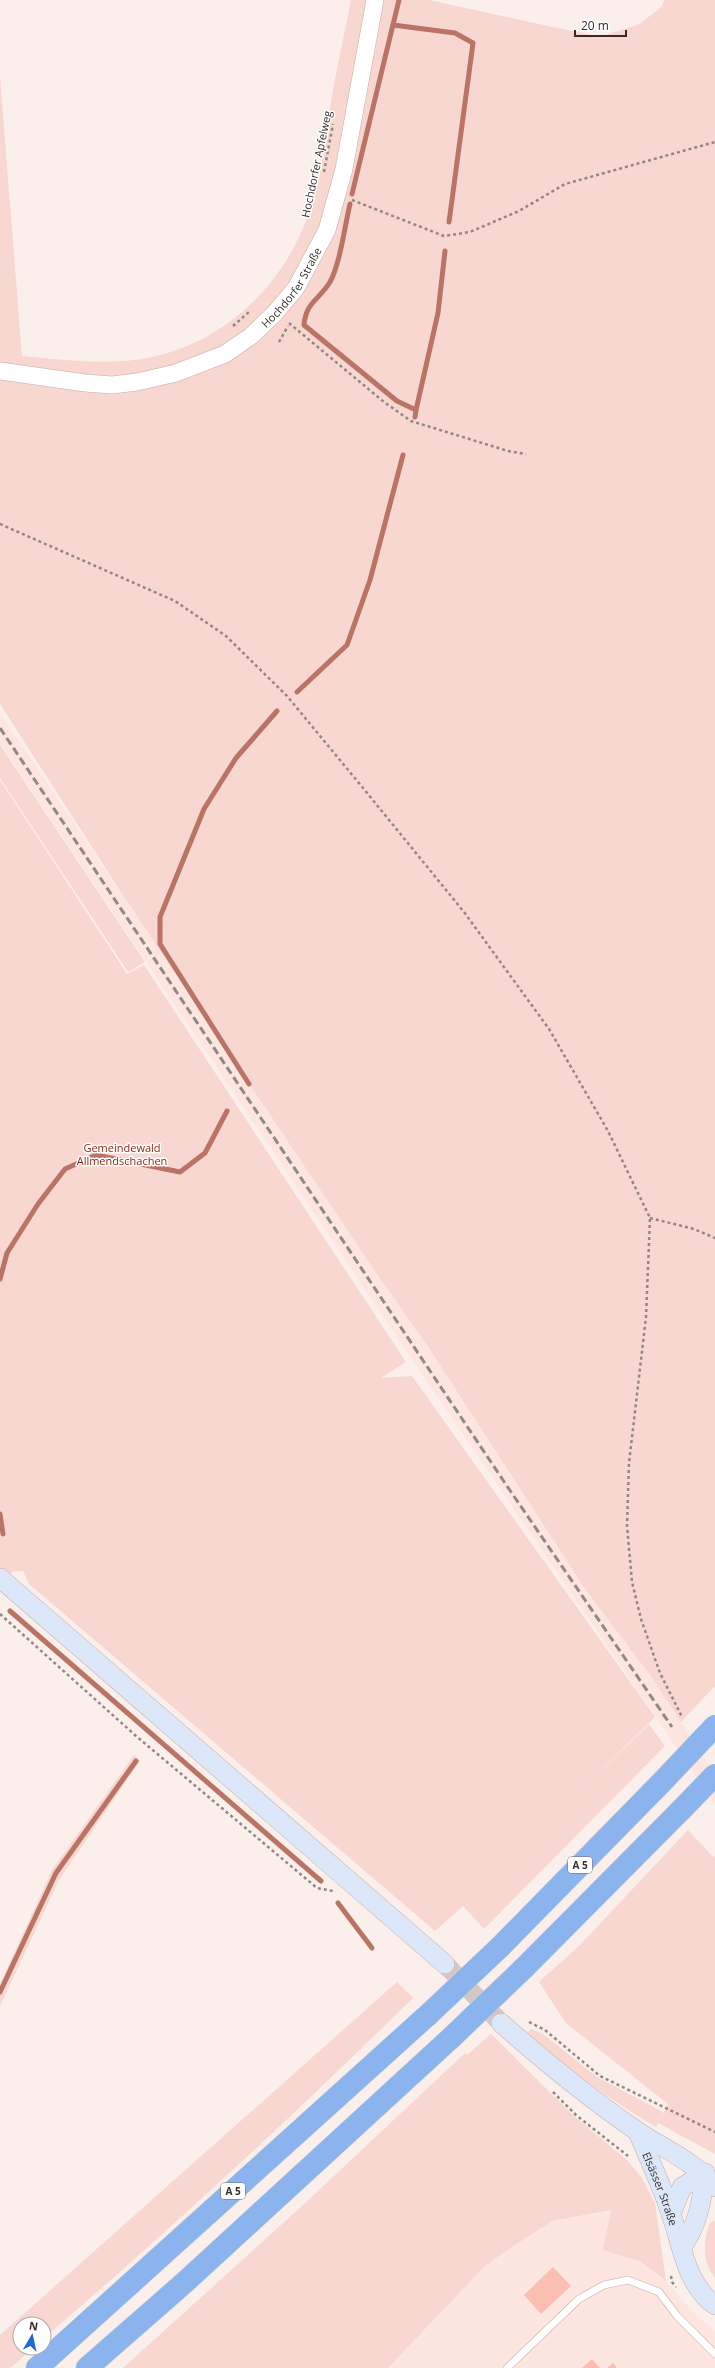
<svg xmlns="http://www.w3.org/2000/svg" width="715" height="2368" viewBox="0 0 715 2368" font-family="'Open Sans',sans-serif">
	<style>
		.built { fill: #fde5e0 }
		.green { fill: #f7d7d0 }
		.lines { fill: none; stroke-linecap: round; stroke-linejoin: round }
		.stream { stroke: #ba7466; stroke-width: 5 }
		.building { fill: #fbbfb2 }
		.secondary-tunnel { stroke: #d4c8c5; stroke-width: 19; stroke-dasharray: 19 10; stroke-linecap: butt }
		.service-casing { stroke: #c7aba4; stroke-width: 8 }
		.tertiary-casing { stroke: #c7aba4; stroke-width: 18 }
		.secondary-casing { stroke: #c7aba4; stroke-width: 20 }
		.motorway-casing { stroke: #d3d0d0; stroke-width: 23 }
		.path { stroke: #928784; stroke-width: 2.5; stroke-dasharray: 3 3; stroke-linecap: butt }
		.service { stroke: #fff; stroke-width: 7 }
		.tertiary { stroke: #fff; stroke-width: 17 }
		.secondary { stroke: #dce8fa; stroke-width: 19 }
		.motorway { stroke: #8bb3ee; stroke-width: 22 }
		.rail { stroke: #938885; stroke-width: 3; stroke-dasharray: 8 4; stroke-linecap: butt }
		.motorway-bridge-casing { stroke: #d3d0d0; stroke-width: 23; stroke-linecap: butt }
		.motorway-bridge { stroke: #8bb3ee; stroke-width: 22 }
		.labels { text-anchor: middle; dominant-baseline: central; stroke-width: 3; stroke-linejoin: round; paint-order: stroke }
		.shield { fill: #fff; stroke: #726b68; stroke-width: 1 }
		.shield-label { font-size: 10px; font-weight: bold; fill: #362b28 }
		.street-label { font-size: 11px; fill: #362b28; stroke: #fff }
		.park-label { font-size: 11px; fill: #8e1f0a; stroke: #fff }
	</style>
	<rect width="100%" height="100%" fill="#fbefec"/>
	<g class="built">
		<path d="M0,713L372,1267L427,1345L585,1589L653,1679L715,1775V1804L407,1352L0,743Z"/>
		<path d="M611,2210L604,2250L641,2262L666,2281L695,2314L715,2331V2368H388L484,2267L503,2253L552,2221Z"/>
	</g>
	<g class="green">
		<path d="M351,0H429L599,37L640,24L662,6L664,0H715V1686L681,1722L653,1679L585,1589L427,1345L372,1267L126,900L0,704V77L22,356C65,360 109,366 152,357C237,339 297,269 317,187C324,157 327,125 332,95C338,63 345,31 351,0Z"/>
		<path d="M0,745L145,962L128,972L0,778Z"/>
		<path d="M0,780L127,974L144,965L406,1362L381,1378L412,1376L655,1717L555,1816L649,1724L665,1746L484,1929L463,1906L435,1931L29,1584L23,1571H14L0,1582Z"/>
		<path d="M134,1755L140,1761L59,1880L0,2006V1984L52,1870Z"/>
		<path d="M688,1830L713,1857L715,1856V2154L658,2123L656,2127C609,2099 567,2069 527,2033L531,2029L543,2034L597,2077L663,2112L659,2121L668,2104L566,2023L539,1982L580,1945Z"/>
		<path d="M397,1982L413,1998C293,2116 171,2229 44,2338V2324H20V2348H33L10,2368H0V2335Z"/>
		<path d="M491,2034L574,2116L627,2160L642,2178L655,2203L666,2281L641,2262L603,2250L611,2210L552,2221L503,2253L484,2267L388,2368H123L303,2205L465,2053L467,2055Z"/>
		<path d="M715,2221V2278C702,2262 703,2241 710,2223Z"/>
	</g>
	<g class="lines">
		<g class="stream">
			<path d="M393,25L455,33L473,43L449,222"/>
			<path d="M352,194L399,0"/>
			<path d="M350,204C345,225 340,264 330,282C319,300 306,302 304,325L397,401L416,410L415,417"/>
			<path d="M416,410L438,313L445,251"/>
			<path d="M297,692L347,645L370,580L403,455"/>
			<path d="M249,1084L160,944V917L204,809L236,758L277,711"/>
			<path d="M0,1279L7,1253L38,1204L65,1169L96,1155L180,1172L205,1153L227,1111"/>
			<path d="M0,1514L3,1534"/>
			<path d="M10,1611L321,1881"/>
			<path d="M338,1903L372,1948"/>
			<path d="M0,1992L56,1873L136,1761"/>
		</g>
	</g>
	<g class="building">
		<path d="M553,2267L571,2286L541,2314L524,2295Z"/>
		<path d="M592,2359L600,2368H582Z"/>
		<path d="M613,2363L617,2368H607Z"/>
	</g>
	<g class="lines">
		<path class="secondary-tunnel" d="M445,1964L501,2023"/>
		<defs>
			<path id="service" d="M507,2368L579,2299L604,2285L628,2280L659,2292L677,2316L715,2354"/>
			<g id="tertiary">
				<path id="s1" d="M0,371L85,383L112,385L137,382L176,373L225,354L251,336L275,313L296,288L327,230L344,169L375,0"/>
			</g>
			<g id="secondary">
				<path d="M0,1578L445,1964"/>
				<path d="M501,2023C545,2062 589,2098 637,2131C663,2149 695,2161 715,2187"/>
				<path id="s2" d="M638,2132C649,2159 662,2186 671,2214C682,2245 686,2285 715,2305"/>
				<path d="M671,2214L682,2187L705,2173"/>
				<path d="M682,2247C698,2224 702,2201 705,2173"/>
			</g>
			<g id="motorway">
				<path d="M500,1947L661,1783"/>
				<path d="M524,1968L681,1810"/>
				<path d="M37,2368L429,2014"/>
				<path d="M87,2368L184,2283L452,2037"/>
			</g>
		</defs>
		<use href="#service" class="service-casing"/>
		<use href="#tertiary" class="tertiary-casing"/>
		<use href="#secondary" class="secondary-casing"/>
		<use href="#motorway" class="motorway-casing"/>
		<g class="path">
			<path d="M324,172L333,124"/>
			<path d="M352,200L444,236L470,232L519,211L565,184L715,142"/>
			<path d="M289,323L384,402L411,421L508,451L526,454"/>
			<path d="M233,326L249,312"/>
			<path d="M279,342L288,326"/>
			<path d="M0,524L175,601L226,636L287,696L363,788L464,912L549,1029L608,1131L650,1218L646,1317L629,1463L627,1526L632,1582L641,1619L660,1673L682,1717"/>
			<path d="M650,1218L694,1229L715,1238"/>
			<path d="M0,1614L136,1736L317,1888L333,1891"/>
			<path d="M529,2022L545,2030L600,2076L715,2132"/>
			<path d="M553,2092L576,2115L628,2156"/>
			<path d="M671,2276L672,2282L676,2287"/>
		</g>
		<use href="#service" class="service"/>
		<use href="#tertiary" class="tertiary"/>
		<use href="#secondary" class="secondary"/>
		<use href="#motorway" class="motorway"/>
		<path class="rail" d="M0,728L509,1489L672,1727"/>
		<defs>
			<g id="motorway-bridge">
				<path d="M661,1783L715,1726"/>
				<path d="M681,1810L715,1775"/>
				<path d="M429,2014L500,1947"/>
				<path d="M452,2037L524,1968"/>
			</g>
		</defs>
		<use href="#motorway-bridge" class="motorway-bridge-casing"/>
		<use href="#motorway-bridge" class="motorway-bridge"/>
	</g>
	<g class="labels">
		<g class="shield">
			<rect x="568" y="1857" width="24" height="16" rx="3"/>
			<rect x="221" y="2183" width="24" height="16" rx="3"/>
		</g>
		<g class="shield-label">
			<text x="580" y="1865">A 5</text>
			<text x="233" y="2191">A 5</text>
		</g>
		<g class="street-label">
			<text transform="translate(316 164) rotate(-78)">Hochdorfer Apfelweg</text>
			<text stroke="none"><textPath href="#s1" startOffset="326">Hochdorfer Straße</textPath></text>
			<text stroke="none"><textPath href="#s2" startOffset="61">Elsässer Straße</textPath></text>
		</g>
		<g class="park-label">
			<text x="122" y="1147">Gemeindewald<tspan x="122" dy="13">Allmendschachen</tspan></text>
		</g>
	</g>
	<g transform="translate(32 2336) rotate(9)"><circle r="19" fill="#ffffff" stroke="#afaaa9"/>
	<path d="M0-3L7 15L0 10L-7 15Z" fill="#206ad5"/>
	<text y="-6" font-size="11" font-weight="bold" text-anchor="middle" fill="#362b28">N</text>
	</g>
	<path d="M575 30v6h51v-6" fill="none" stroke="#362b28" stroke-width="2"/>
	<text x="581" y="30" font-size="12" fill="#362b28" stroke="#ffffff" stroke-width="3" paint-order="stroke">20 m</text>
</svg>
